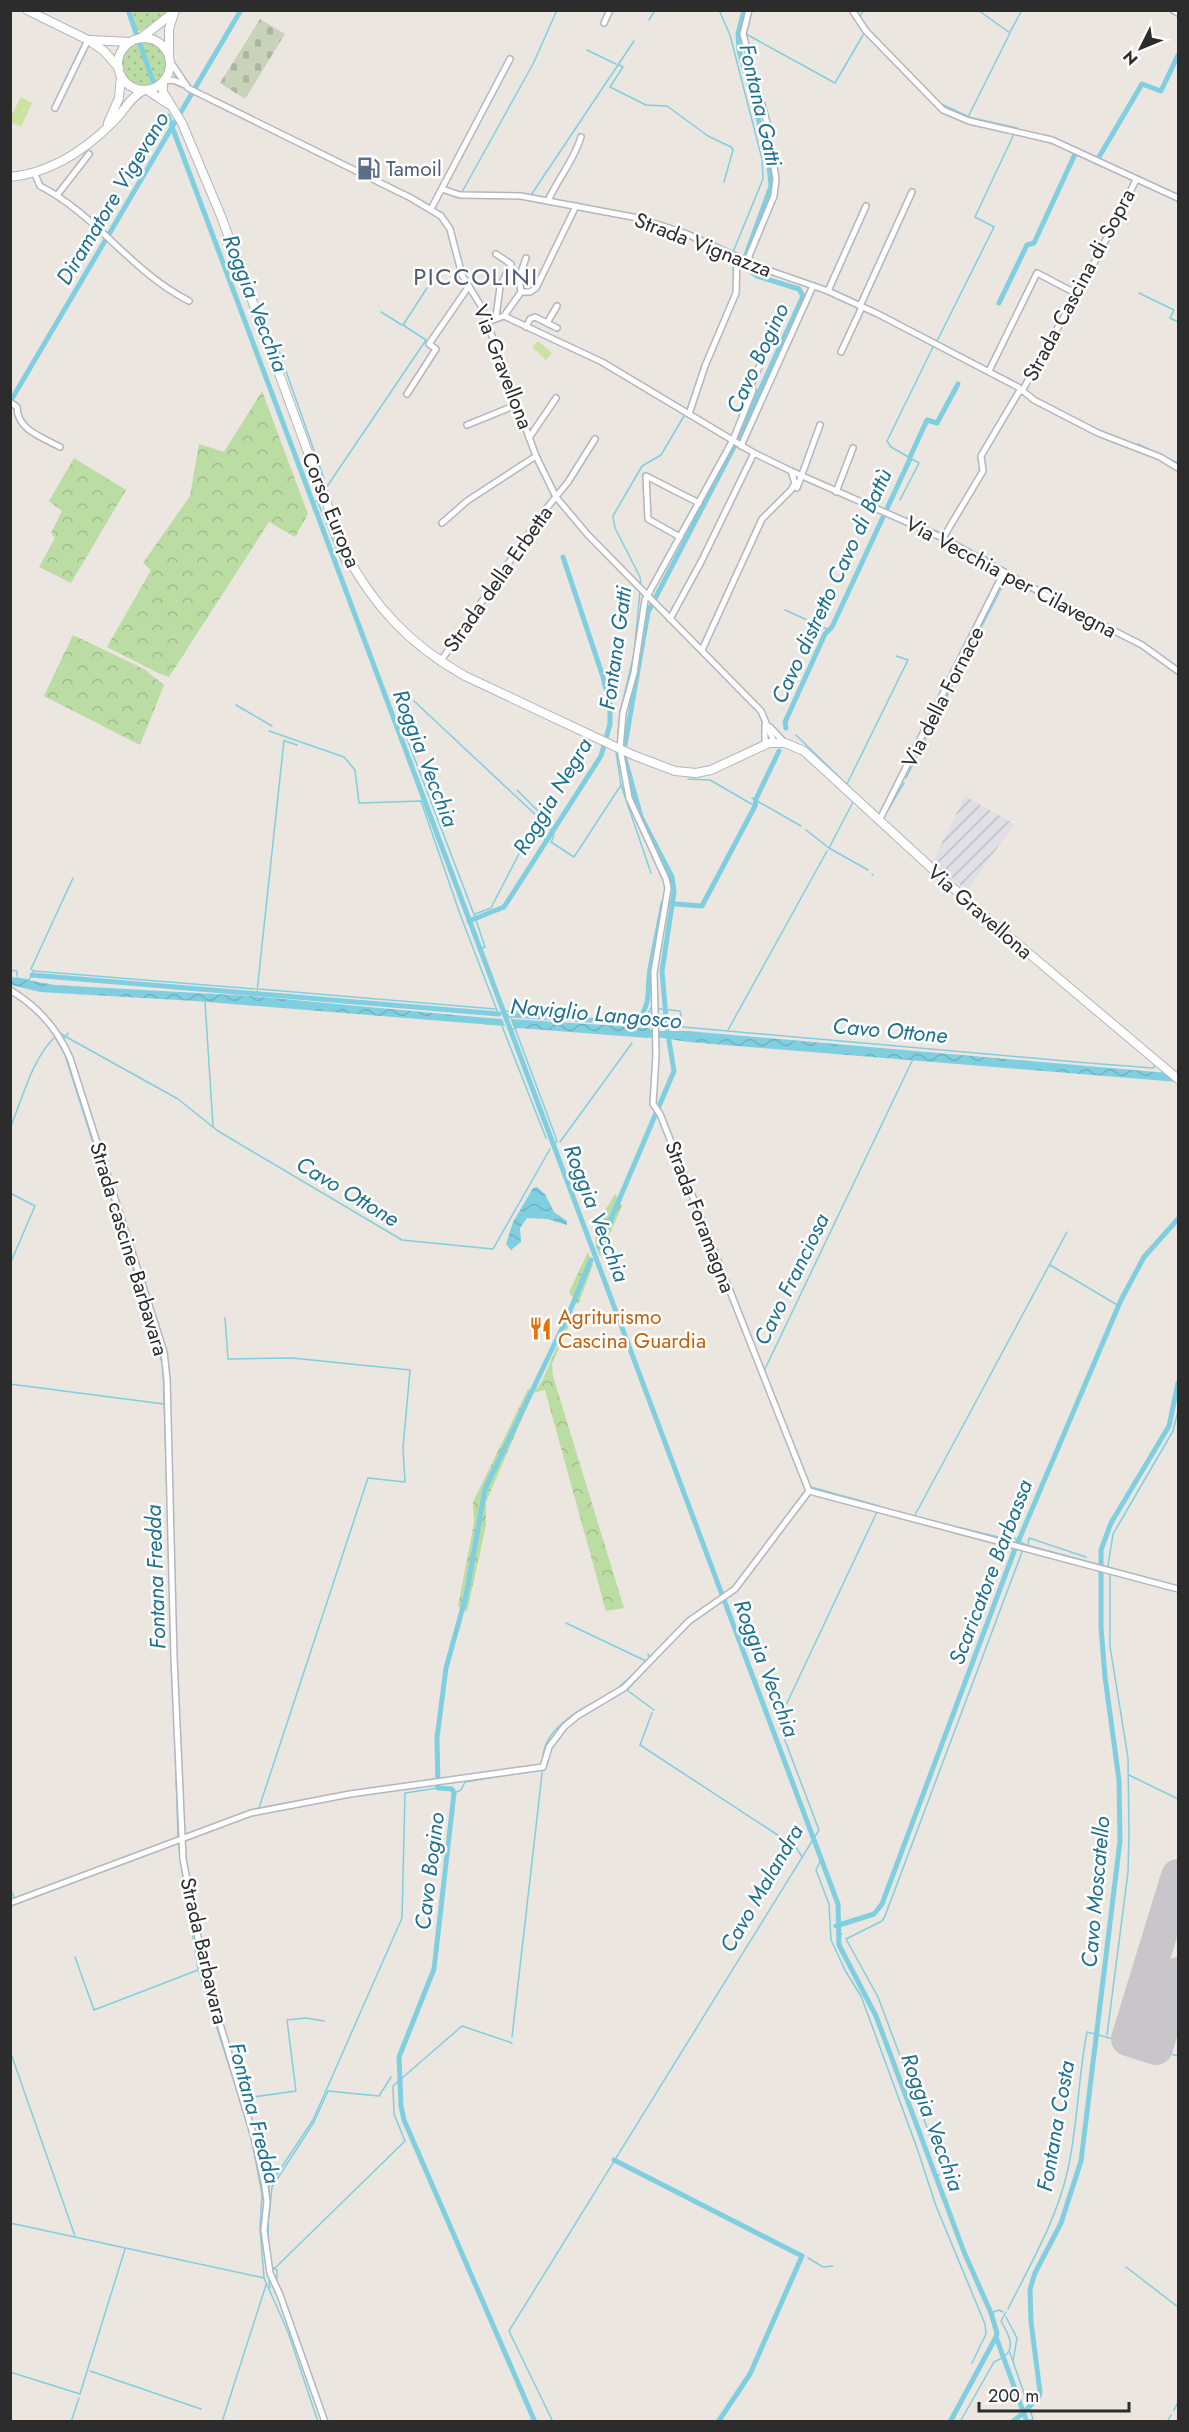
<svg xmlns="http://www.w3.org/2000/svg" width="1189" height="2432" viewBox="0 0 1189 2432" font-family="Jost,sans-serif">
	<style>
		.industrial { fill: url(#industrial-furrows) }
		.grass { fill: url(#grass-dots) }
		.forest { fill: url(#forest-crowns) }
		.cemetery { fill: url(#cemetery-stones) }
		.pitch { fill: #cbe2a0 }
		.water { fill: url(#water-waves) }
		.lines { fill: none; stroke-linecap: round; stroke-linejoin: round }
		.stream { stroke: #7fcfe1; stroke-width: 1.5 }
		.canal { stroke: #7fcfe1; stroke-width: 5 }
		.runway { stroke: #c8c6ca; stroke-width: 34 }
		.street-casing { stroke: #b3b6be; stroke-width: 8 }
		.secondary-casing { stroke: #b3b6be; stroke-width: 10 }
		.street { stroke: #fff; stroke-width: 5 }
		.secondary { stroke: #fff; stroke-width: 8 }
		.labels { text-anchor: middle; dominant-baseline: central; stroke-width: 5; stroke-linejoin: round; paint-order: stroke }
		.service-label { font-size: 21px; fill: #4e5e75; stroke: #fff; text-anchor: start }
		.street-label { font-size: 21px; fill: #2c2c2c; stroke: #fff }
		.food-label { font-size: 21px; fill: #c56008; stroke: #fff; text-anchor: start }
		.water-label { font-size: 22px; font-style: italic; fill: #1d708e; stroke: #fff }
		.quarter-label { font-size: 24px; letter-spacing: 1.5px; fill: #515b77; stroke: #fff }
	</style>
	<defs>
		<pattern id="industrial-furrows" width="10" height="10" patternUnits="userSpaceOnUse" patternTransform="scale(1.5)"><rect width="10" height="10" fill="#e0dfe5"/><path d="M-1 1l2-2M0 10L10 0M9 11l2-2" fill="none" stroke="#c0c0c5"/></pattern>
		<pattern id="grass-dots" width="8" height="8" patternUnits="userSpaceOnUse" patternTransform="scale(1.5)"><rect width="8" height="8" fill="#bbdca3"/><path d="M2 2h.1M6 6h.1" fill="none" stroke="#a1bd8c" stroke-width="1.8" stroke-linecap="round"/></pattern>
		<pattern id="forest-crowns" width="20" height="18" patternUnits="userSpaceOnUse" patternTransform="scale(1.5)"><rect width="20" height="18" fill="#bbdca3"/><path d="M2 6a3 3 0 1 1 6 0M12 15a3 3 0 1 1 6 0" fill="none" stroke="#a1bd8c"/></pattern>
		<pattern id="cemetery-stones" width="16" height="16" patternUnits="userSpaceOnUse" patternTransform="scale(1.5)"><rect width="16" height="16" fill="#c8d3b9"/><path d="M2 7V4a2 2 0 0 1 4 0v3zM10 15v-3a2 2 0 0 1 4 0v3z" fill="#acb59f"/></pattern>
		<pattern id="water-waves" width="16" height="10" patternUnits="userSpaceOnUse" patternTransform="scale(1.5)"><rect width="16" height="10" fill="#7fcfe1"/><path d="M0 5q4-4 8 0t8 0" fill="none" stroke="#6eb2c1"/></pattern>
	</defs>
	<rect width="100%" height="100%" fill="#ece6e0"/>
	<path class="industrial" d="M965,796L1014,824L967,891L933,861Z"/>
	<g class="grass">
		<path d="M131,11H168L141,31L137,30Z"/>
		<circle cx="144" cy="64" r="22"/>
	</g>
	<g class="forest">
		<path d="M262,391L308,514L295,537L269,522L169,677L160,674L107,647L151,570L143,563L190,496L199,444L224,452Z"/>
		<path d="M74,458L126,490L71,583L39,567L55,538L51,533L62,511L49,501Z"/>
		<path d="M73,635L144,669L164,685L140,745L44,696Z"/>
		<path d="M615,1194L622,1206L600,1257C588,1232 602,1216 615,1194Z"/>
		<path d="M588,1252L593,1265L578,1305L569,1292Z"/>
		<path d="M572,1319L552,1364L553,1376L624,1608L606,1611L545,1390L533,1393L486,1502V1525L467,1612L458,1606L474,1523L473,1502L528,1389L534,1392L542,1381L568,1321Z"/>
	</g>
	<path class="cemetery" d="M260,19L285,34L245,99L220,83Z"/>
	<g class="pitch">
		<path d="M21,97L32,103L21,127L11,122L10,118Z"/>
		<path d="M538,341L552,353L546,360L532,347Z"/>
	</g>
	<g class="water">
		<path d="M11,977L55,985L251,996L476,1017L502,1019L505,1026L195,1001L40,992L11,985Z"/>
		<path d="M511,1019L649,1028L653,1031V1037L648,1038L518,1028L513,1026Z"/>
		<path d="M655,1031H688L1168,1073L1178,1082L689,1042L655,1037Z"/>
		<path d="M537,1187L545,1194L554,1212L567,1221V1225L547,1219L527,1218L520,1228L521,1242L511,1250L506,1244L513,1222L533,1188Z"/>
	</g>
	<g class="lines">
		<g class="stream">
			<path d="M719,10L730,35L762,159L763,179L731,257L734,274"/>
			<path d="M978,10L1010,33L968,117L1017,128"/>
			<path d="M860,16L864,10"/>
			<path d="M649,20L655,10"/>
			<path d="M1010,32L1022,10"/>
			<path d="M746,34L835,83L863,35"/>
			<path d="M587,50L616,64"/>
			<path d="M619,65L623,67L610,87L646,105L667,106L708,136L731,147L733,150L724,182"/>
			<path d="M939,103L967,116"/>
			<path d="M462,192L533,64L557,10"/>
			<path d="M531,195L634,41"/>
			<path d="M1139,293L1174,310L1170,318L1178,322"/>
			<path d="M381,312L402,325"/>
			<path d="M937,341L994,227L975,217L1014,134"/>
			<path d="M279,351L324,479"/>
			<path d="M687,410L713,340"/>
			<path d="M1138,444L1178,463"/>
			<path d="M326,488L426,340L403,325L427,288"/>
			<path d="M900,500L919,463L891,447L887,441L934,345"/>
			<path d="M312,505L317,500L343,565"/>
			<path d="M906,518L922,525"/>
			<path d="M929,528L941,533"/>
			<path d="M984,556L991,560"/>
			<path d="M641,586L640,577L615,528L613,516L642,466L661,455L684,416"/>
			<path d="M785,610L829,630"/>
			<path d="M957,675L1005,581L1008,579L1147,651"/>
			<path d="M414,701L539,818L546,844"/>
			<path d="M236,705L272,726"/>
			<path d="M401,723L475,917L485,947L481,949"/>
			<path d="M269,731L344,757L355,770L359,803L421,801L460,914L498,1013"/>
			<path d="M618,735L620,713L634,654L640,591"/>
			<path d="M796,735L872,809"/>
			<path d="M285,741L297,745"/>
			<path d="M616,752L621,785L651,873"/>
			<path d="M906,778L955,680"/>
			<path d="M688,779L710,780L755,806"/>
			<path d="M847,784L908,660L896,656"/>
			<path d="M517,790L542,815L554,836L551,842L574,857L621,785"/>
			<path d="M752,798L801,826"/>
			<path d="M883,818L904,783"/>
			<path d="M806,830L829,848L868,870"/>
			<path d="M829,848L853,802"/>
			<path d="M872,874L873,875"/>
			<path d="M475,914L491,908L540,813"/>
			<path d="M10,970L17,971V976"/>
			<path d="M34,971L255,989"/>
			<path d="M16,978L29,980L34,971L31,969L73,878"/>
			<path d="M259,989L495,1009"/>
			<path d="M257,992L284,740"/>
			<path d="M205,1002L213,1126"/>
			<path d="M503,1011L572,1014L584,1019"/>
			<path d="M510,1015L556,1138L557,1142L553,1144"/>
			<path d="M643,1024L651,1008L680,1011L683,1027L1088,1063L1153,1068L1156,1065"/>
			<path d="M502,1026L546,1138"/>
			<path d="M509,1030L520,1027"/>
			<path d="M728,1030L827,851"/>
			<path d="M61,1034L178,1099L218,1131L402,1240L493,1249L550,1149"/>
			<path d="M55,1037L65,1055L148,1315"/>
			<path d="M65,1038L68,1033"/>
			<path d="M10,1128C22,1100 32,1059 54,1038"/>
			<path d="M560,1142L632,1043"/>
			<path d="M10,1193L35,1206L10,1264"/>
			<path d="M1050,1265L1119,1306"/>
			<path d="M225,1318L228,1359L292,1358L410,1370L403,1448L405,1482L368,1478L259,1808"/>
			<path d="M149,1320L163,1366L178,1836"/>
			<path d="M764,1371L913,1059"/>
			<path d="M10,1384L164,1404"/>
			<path d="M1178,1431V1434"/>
			<path d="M808,1482L811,1487L879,1506"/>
			<path d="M879,1508L1002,1538L1011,1536L1026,1545L1178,1586"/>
			<path d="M915,1515L1067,1232"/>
			<path d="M1028,1545L1029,1538L1086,1557"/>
			<path d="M1108,1566L1113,1534L1173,1431L1178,1411"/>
			<path d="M566,1623L646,1661"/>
			<path d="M176,1626V1668"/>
			<path d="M648,1654L650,1658"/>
			<path d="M652,1663L627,1690L654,1710"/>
			<path d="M617,1689L640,1668"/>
			<path d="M652,1713L640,1745L796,1847L802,1857"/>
			<path d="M543,1757C544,1731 576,1711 597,1701"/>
			<path d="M1129,1775L1178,1799"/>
			<path d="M454,1793L461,1790L465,1782L507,1775"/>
			<path d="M179,1843L180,1856"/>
			<path d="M820,1862L816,1870L829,1904L831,1940L846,1972L861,1996L917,2148L936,2206L985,2324L986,2334L972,2363"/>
			<path d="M183,1873L198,1969L250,2131L262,2194L260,2228L264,2278L288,2332L318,2422"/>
			<path d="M10,1888L14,1897"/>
			<path d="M10,1906L161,1849"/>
			<path d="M837,1935L842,1934"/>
			<path d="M75,1957L94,2010L198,1970"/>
			<path d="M1107,2035L1128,1872L1129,1834L1128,1758L1110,1646V1574"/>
			<path d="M512,2037L542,1774V1770H539"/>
			<path d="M10,2051L75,2236"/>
			<path d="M246,2098L296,2091L287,2020L306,2018L324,2021"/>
			<path d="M944,2173L878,1997L846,1939L882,1921L885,1916L1022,1552"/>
			<path d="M936,2176L939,2175"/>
			<path d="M269,2217L272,2187L314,2122L328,2091L379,2096L391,2077"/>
			<path d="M10,2223L264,2278"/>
			<path d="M268,2239L269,2186L313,2120L402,1918L405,1793L438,1788"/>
			<path d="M802,2256H804"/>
			<path d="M808,2258L823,2267L833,2266"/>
			<path d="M1126,2267L1178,2307"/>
			<path d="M273,2268L277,2270V2279"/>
			<path d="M275,2268L405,2141L394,2114L393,2086L462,2026L512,2043"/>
			<path d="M269,2281L270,2288"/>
			<path d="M1008,2309C1031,2263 1057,2219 1068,2169C1078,2124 1078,2077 1087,2032L1178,2056"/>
			<path d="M1006,2312L1001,2321C1007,2332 1016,2345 1006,2355"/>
			<path d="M991,2313L999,2310L1003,2312"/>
			<path d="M1006,2317L1017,2338L1013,2361"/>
			<path d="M1010,2353L1033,2419L1027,2422"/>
			<path d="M90,2371L201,2409"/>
			<path d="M10,2372L80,2394L125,2249"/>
			<path d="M1174,2410L1178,2402"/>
			<path d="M71,2422L79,2398"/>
			<path d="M222,2422L266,2285"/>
			<path d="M553,2422L509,2331L819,1830L778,1722L877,1512"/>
			<path d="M960,2422L994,2362L1002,2358"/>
			<path d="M1167,2422L1171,2415"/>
		</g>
		<g class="canal">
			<path d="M128,10L153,81"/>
			<path d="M168,116L838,1904L839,1945L876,2016L964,2252L991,2313L997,2333L996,2337L1027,2422"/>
			<path d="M1096,162L1142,84L1161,91L1178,55"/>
			<path d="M999,303L1027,245L1034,243L1076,152L1079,154"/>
			<path d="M10,402L241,10"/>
			<path d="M910,457L927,420L937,423L958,384"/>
			<path d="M786,728L785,722L825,634L832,627L910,459"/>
			<path d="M625,745L648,612L735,445L803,296L799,289L757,276L742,266L771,186L768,154L739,50L738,34L744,10"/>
			<path d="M625,759L641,817L672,877L674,892L662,971L667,1029"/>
			<path d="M469,921L504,907L601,756L610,724V704L603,677L563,557"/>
			<path d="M32,975L499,1014"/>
			<path d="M509,1015L637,1023C653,999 646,993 650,969C654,947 659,925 663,903L702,906L755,806L756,799L779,751"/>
			<path d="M599,1247L674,1071L669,1041"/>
			<path d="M836,1926L874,1914L882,1904L1015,1549L1121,1300L1144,1257L1178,1219"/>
			<path d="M614,2160L802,2256L750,2374L718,2422"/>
			<path d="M1027,2409L1039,2397L1040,2392L1031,2322L1030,2289L1035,2273L1061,2223L1081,2161L1120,1841L1119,1780L1105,1677L1101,1627V1550L1111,1523L1169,1426L1178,1383"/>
			<path d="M535,2422L404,2120L401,2106L399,2057L434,1969L454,1793L452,1789L438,1788L437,1738L446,1668L466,1596L485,1489L567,1318L591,1260"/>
			<path d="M950,2422L996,2337"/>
			<path d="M1012,2422L1021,2415"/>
		</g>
		<path class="runway" d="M1178,1876L1128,2039L1156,2048L1178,1974"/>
		<defs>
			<g id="street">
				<path d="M749,10L743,34L767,123L776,179L774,196L749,256L750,262"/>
				<path d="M852,10L866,31L943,110L969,121L1052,140L1178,198"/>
				<path d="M1173,10L1178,13"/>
				<path d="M604,23L610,10"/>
				<path d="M170,61L188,88L196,92L411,198L441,216L450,229L462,275L481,306L536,456L556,497L588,535L761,711L774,742"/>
				<path d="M164,81L173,80L185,85"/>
				<path d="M55,108L88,40"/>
				<path d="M34,172L40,186C97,215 130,271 189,301"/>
				<path d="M442,189L460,195L521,196L638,218L687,234L762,268L828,291L878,314L1018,387L1034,400L1098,433L1160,457L1178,468"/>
				<path d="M58,194L89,154"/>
				<path d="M548,201C558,178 574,161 581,137"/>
				<path d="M431,209L510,59"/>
				<path d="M828,291L866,206"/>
				<path d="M521,292L519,278L526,258"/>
				<path d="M860,306L912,192"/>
				<path d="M504,316L521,292H530L536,288L576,206"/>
				<path d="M496,317L500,287L511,264L496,254"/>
				<path d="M487,322L504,316L602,362L754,453L791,471L943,538L1069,608L1142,645L1178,671"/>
				<path d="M547,323L557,328"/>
				<path d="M526,327L530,319L535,317L547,323L557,306"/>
				<path d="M841,352L862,307"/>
				<path d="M759,367L751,385L753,390L733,440L645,600L634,673L623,713L620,749L629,798L666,879L668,888L654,972L656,1055L653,1104L660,1114L809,1491"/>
				<path d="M989,371L1037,273L1077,294"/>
				<path d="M1022,391L1092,267L1136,180"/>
				<path d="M407,394L436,349L429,344L469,286"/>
				<path d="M10,402L17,407C17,430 42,437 60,447"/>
				<path d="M689,414L705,366L736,293L737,257"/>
				<path d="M467,425L516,405"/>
				<path d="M529,438L556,398"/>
				<path d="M741,446L813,286"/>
				<path d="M797,488L820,425"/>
				<path d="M836,492L853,448"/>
				<path d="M442,523L467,501L536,456"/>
				<path d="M680,537L648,519L646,476L699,503"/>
				<path d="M943,538L983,471L981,456L1020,390"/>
				<path d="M670,619L701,562L754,453"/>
				<path d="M702,650L762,519L791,490L795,483L791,471"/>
				<path d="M440,662L546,509L568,482L595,439"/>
				<path d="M770,727L784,742"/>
				<path d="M765,745V725"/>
				<path d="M879,821L1004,572"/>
				<path d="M10,990C37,1006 58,1030 70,1058L164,1352L167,1379L174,1658L183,1859L205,1974L254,2137L265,2186L267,2202L264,2230L270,2273L280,2295L325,2422"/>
				<path d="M10,1903L251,1813L350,1794L543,1767L549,1747L564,1727L577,1716L624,1688L689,1621L735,1589L809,1491L1178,1589"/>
			</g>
			<g id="secondary">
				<path d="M27,10L88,40L104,51L119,68"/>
				<path d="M141,38L174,12"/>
				<circle cx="144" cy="64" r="26"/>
				<path d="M90,40L130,42"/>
				<path d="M169,53V29L175,10"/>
				<path d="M163,83V92L182,123L221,216L344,550C373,606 410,645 465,676L633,755L675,771L696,773L711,770L769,743H785L804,751L975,908L1178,1079"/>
				<path d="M147,90L168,104"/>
				<path d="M108,123L119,98L121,76"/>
				<path d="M10,177C51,173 84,151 112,123C124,112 129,98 144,90"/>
			</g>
		</defs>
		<use href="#street" class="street-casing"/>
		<use href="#secondary" class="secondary-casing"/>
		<use href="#street" class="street"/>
		<use href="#secondary" class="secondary"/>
	</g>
	<defs>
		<symbol id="fuel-bare" viewBox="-9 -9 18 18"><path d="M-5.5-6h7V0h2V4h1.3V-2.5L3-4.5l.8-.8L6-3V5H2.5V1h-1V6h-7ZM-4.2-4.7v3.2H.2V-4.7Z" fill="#5c6f8a" stroke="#fff" stroke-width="2.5" paint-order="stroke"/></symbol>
		<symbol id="restaurant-bare" viewBox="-9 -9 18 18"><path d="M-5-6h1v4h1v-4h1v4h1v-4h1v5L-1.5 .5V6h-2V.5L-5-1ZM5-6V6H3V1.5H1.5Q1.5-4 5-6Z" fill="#e8710a" stroke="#fff" stroke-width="2.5" paint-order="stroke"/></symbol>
	</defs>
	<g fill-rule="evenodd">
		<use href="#fuel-bare" x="352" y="152" width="33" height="33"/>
		<use href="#restaurant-bare" x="524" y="1312" width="33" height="33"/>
	</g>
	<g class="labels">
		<g class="service-label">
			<text x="386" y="169">Tamoil</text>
		</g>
		<g class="street-label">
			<text transform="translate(703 245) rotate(21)">Strada Vignazza</text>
			<text transform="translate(1079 285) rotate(-62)">Strada Cascina di Sopra</text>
			<text transform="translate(503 367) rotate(69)">Via Gravellona</text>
			<text transform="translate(331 510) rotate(68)">Corso Europa</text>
			<text transform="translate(1011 577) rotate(28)">Via Vecchia per Cilavegna</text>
			<text transform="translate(498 579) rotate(-55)">Strada della Erbetta</text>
			<text transform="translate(943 697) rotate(-63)">Via della Fornace</text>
			<text transform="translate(980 912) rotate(41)">Via Gravellona</text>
			<text transform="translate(700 1217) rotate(69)">Strada Foramagna</text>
			<text transform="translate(129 1249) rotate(73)">Strada cascine Barbavara</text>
			<text transform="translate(204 1951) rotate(77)">Strada Barbavara</text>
		</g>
		<g class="food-label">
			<text x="558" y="1317">Agriturismo<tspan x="558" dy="24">Cascina Guardia</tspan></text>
		</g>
		<g class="water-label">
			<text transform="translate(761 105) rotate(77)">Fontana Gatti</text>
			<text transform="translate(112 198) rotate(-59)">Diramatore Vigevano</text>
			<text transform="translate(256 303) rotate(69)">Roggia Vecchia</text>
			<text transform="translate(757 358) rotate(-65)">Cavo Bogino</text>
			<text transform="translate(831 586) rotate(-65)">Cavo distretto Cavo di Battù</text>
			<text transform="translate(615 648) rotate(-82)">Fontana Gatti</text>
			<text transform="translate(426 758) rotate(69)">Roggia Vecchia</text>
			<text transform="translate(552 796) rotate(-59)">Roggia Negra</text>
			<text transform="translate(596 1013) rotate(5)">Naviglio Langosco</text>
			<text transform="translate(890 1030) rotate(5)">Cavo Ottone</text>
			<text transform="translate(348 1191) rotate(31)">Cavo Ottone</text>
			<text transform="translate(597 1213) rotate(69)">Roggia Vecchia</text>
			<text transform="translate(791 1279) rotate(-64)">Cavo Franciosa</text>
			<text transform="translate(990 1572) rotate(-69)">Scaricatore Barbassa</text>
			<text transform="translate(155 1577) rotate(-92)">Fontana Fredda</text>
			<text transform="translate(767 1668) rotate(69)">Roggia Vecchia</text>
			<text transform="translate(429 1871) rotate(-83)">Cavo Bogino</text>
			<text transform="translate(761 1888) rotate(-60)">Cavo Malandra</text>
			<text transform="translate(1095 1892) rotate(-85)">Cavo Moscatello</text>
			<text transform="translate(255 2113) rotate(75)">Fontana Fredda</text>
			<text transform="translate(933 2122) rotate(70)">Roggia Vecchia</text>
			<text transform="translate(1055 2126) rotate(-80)">Fontana Costa</text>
		</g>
		<g class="quarter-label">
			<text x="476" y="276">PICCOLINI</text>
		</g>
	</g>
	<rect width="1189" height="2432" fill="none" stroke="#2c2c2c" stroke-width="24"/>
	<g transform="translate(1141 48) rotate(227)" stroke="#ffffff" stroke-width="4.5" paint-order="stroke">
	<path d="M0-4.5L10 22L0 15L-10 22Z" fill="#2c2c2c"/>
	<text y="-9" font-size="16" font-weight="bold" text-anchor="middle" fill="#2c2c2c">N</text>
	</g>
	<path d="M979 2402v9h150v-9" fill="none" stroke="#2c2c2c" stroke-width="3"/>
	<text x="988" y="2402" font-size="18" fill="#2c2c2c" stroke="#ffffff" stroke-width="4.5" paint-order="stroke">200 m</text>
</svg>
